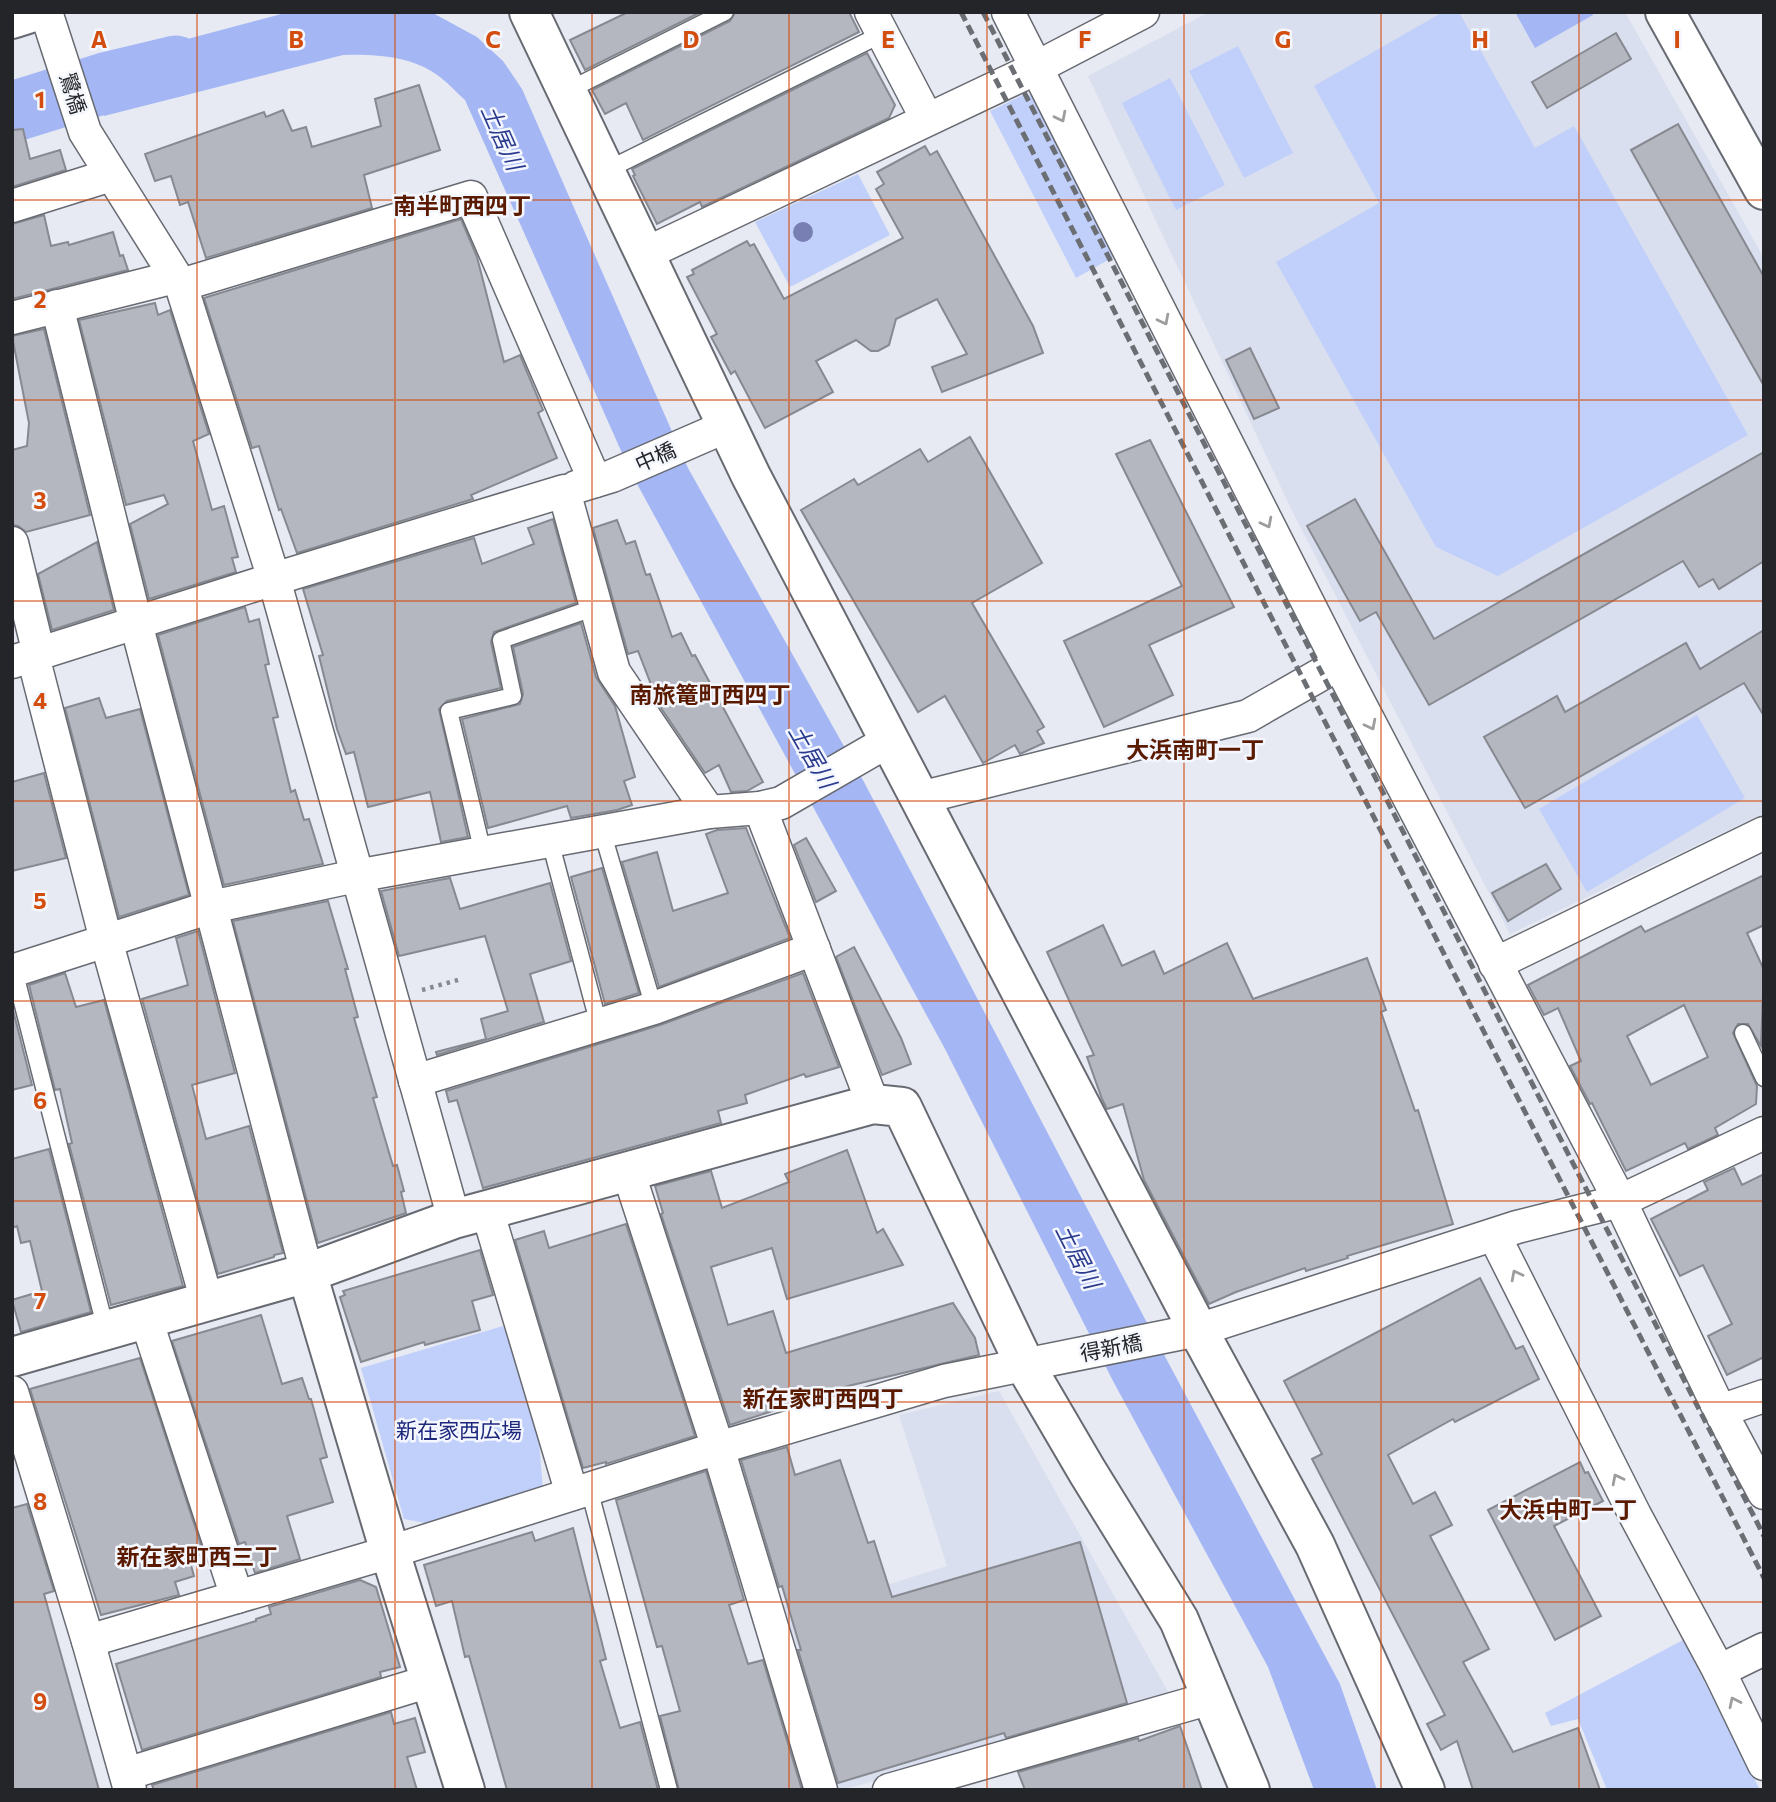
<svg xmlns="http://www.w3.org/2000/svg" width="1776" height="1802" viewBox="0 0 1776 1802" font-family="Commissioner,'Noto Sans JP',sans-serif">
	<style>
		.built { fill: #d9dfee }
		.green { fill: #c1d0fb }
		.water { fill: #a4b7f4 }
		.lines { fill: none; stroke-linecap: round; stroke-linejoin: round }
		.river { stroke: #a4b7f4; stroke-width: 61 }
		.building { fill: #b4b7bf; stroke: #878991; stroke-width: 2; fill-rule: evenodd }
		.lane-casing { stroke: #686a72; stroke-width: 19 }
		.street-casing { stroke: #686a72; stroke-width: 35 }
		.secondary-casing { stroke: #686a72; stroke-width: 42 }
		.path { stroke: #888a90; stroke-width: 4.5; stroke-dasharray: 3.5 5; stroke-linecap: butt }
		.lane { stroke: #fff; stroke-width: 16 }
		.street { stroke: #fff; stroke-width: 32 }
		.secondary { stroke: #fff; stroke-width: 38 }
		.rail { stroke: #6b6e73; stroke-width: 5; stroke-dasharray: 10 5; stroke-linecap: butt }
		.tree { fill: #787fb2 }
		.oneway { stroke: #9c9d9e }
		.grid { fill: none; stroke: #d34d0e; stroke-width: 2; stroke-opacity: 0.55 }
		.labels { text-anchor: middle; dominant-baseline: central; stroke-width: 5; stroke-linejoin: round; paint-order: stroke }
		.street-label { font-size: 21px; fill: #232528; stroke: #f5f7fe }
		.park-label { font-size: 21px; fill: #1d287d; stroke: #f5f7fe }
		.water-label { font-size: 23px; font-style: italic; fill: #2a3a8f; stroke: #f5f7fe }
		.neighbourhood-label { font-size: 23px; font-weight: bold; fill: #5a1a00; stroke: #f5f7fe }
		.grid-label { font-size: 23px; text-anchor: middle; font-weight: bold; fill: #d34d0e; stroke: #f5f7fe; stroke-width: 5; stroke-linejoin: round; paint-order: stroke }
	</style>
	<rect width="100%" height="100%" fill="#e7eaf3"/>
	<g class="built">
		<path d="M1209,12H1625L1764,258V813L1510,934L1292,511L1088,76Z"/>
		<path d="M999,1391L1171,1697L842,1790L830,1785L776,1608L825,1590L830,1603L947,1566L899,1415Z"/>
	</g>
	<g class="green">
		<path d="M1443,12H1459L1535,148L1574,126L1748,435L1498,576L1436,547L1276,262L1379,203L1314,86Z"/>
		<path d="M1238,46L1293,153L1244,178L1189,71Z"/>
		<path d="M1170,78L1225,185L1176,210L1122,103Z"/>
		<path d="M1025,94L1040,98L1119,254L1076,278L990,111Z"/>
		<path d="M858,174L890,235L790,287L755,222Z"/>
		<path d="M1697,715L1745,798L1587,892L1539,809Z"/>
		<path d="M503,1326L537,1417L543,1490L425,1523L404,1519L361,1368Z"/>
		<path d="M1683,1640L1760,1790H1607L1578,1719L1551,1726L1545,1713Z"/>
	</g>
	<g class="water">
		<path d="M289,12H431L477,37L503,61L522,89L688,468L864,782L1145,1319L1340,1684L1377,1790H1314L1268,1667L1113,1381L945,1049L630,471L465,100C457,93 449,84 440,77C413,56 376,54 343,55L104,116L86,66Z"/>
		<path d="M1515,12H1592L1593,15L1535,48Z"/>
	</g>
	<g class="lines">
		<path class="river" d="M12,112L105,83L176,66"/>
	</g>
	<g class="building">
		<path d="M628,12H701L585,70L570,40Z"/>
		<path d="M735,12H849L859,32L643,140L626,103L605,114L592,90L730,21Z"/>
		<path d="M1616,33L1631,59L1547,108L1532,82Z"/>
		<path d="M867,53L895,105L889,118L702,207L700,202L657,224L633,176L635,175L632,169Z"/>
		<path d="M419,85L440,150L364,175L372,208L206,258L188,202L180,205L171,176L155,181L145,154L264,112L266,117L283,110L292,131L306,127L312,147L381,126L375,99Z"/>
		<path d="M1678,124L1764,277V386L1631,150Z"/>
		<path d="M23,129L30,159L60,150L66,170L12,187V130Z"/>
		<path d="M925,146L930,155L937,151L1033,326L1043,353L942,392L932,367L967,354L937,299L896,319L889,345L878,351H871L856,340L816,361L833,392L765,428L735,371L731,374L711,337L717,334L687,277L694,274L692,270L747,241L750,246L754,244L784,299L903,238L876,189L884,184L877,172Z"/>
		<path d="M44,215L51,246L68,242L69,245L113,232L120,256L123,255L128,270L12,299V224Z"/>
		<path d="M461,219L477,257L504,362L520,355L543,410L538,413L557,458L471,495L473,499L297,553L281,509L279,510L259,446L252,448L204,298Z"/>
		<path d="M155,303L158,315L170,310L209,434L193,441L212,510L224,506L238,557L232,558L236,572L149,599L130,524L168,504L164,495L126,505L79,320Z"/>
		<path d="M44,329L90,515L26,532L18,526L12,525V450L27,446L29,423L12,336Z"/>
		<path d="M1250,348L1279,408L1254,419L1226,360Z"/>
		<path d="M970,437L1042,563L972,603L1044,727L1037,731L1044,743L1020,754L1015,745L983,763L945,696L918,712L801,510L854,479L858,485L920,449L928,462Z"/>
		<path d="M1150,440L1234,607L1149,645L1173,695L1104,727L1064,641L1182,586L1116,454Z"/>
		<path d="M1764,452V561L1719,589L1713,579L1699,587L1683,561L1429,705L1376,612L1360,621L1307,526L1355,499L1434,639Z"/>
		<path d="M553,519L576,603L494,632L491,642L501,688L447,701L439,709L468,837L441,842L430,792L368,807L354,752L346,754L337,729L319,656L323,655L303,589L474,538L482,564L534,544L528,528Z"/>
		<path d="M617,520L626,544L635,541L646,575L650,574L672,637L681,633L692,656L695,655L763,782L747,791L731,792L719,765L705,773L659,705L638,651L628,654L593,528Z"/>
		<path d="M97,542L114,610L52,630L38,574Z"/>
		<path d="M245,607L249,622L259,619L269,664L265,665L278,717L273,718L291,792L295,790L304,820L309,819L323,864L224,885L158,635Z"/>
		<path d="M581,623L596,677L615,706L635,777L624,781L632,805L617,810L571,818L567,806L488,828L462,719L520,704L523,694L513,647Z"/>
		<path d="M1764,630V716L1744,683L1525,808L1484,737L1557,696L1565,712L1686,643L1700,669Z"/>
		<path d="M99,698L106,718L140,709L189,895L119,917L65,708Z"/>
		<path d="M44,773L66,858L12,871V782Z"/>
		<path d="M746,828L790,938L659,987L622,862L657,852L673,911L728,893L706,834L717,830Z"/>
		<path d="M806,838L836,891L816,902L794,845Z"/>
		<path d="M1546,864L1561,889L1508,921L1492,893Z"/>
		<path d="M602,868L639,993L605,1004L571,877Z"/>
		<path d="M1764,875V925L1747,933L1764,970L1761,1046L1748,1024H1738L1733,1033L1757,1086L1756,1104L1715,1128L1718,1135L1688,1149L1685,1143L1626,1171L1592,1103L1590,1104L1570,1066L1581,1061L1558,1008L1544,1015L1528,985L1641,926L1645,932ZM1684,1005L1708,1057L1651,1085L1627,1036Z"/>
		<path d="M450,878L460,909L550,883L571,961L530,974L544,1022L437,1055L436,1052L486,1039L481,1019L508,1011L485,936L399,956L381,891Z"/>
		<path d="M328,901L348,969H345L358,1017L354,1018L377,1097L373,1098L393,1166L397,1165L404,1191L401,1192L406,1213L318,1243L233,921Z"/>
		<path d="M1103,925L1122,966L1154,951L1164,974L1227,943L1253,999L1367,958L1386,1010L1381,1012L1415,1111L1418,1110L1453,1224L1347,1256L1348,1258L1306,1271L1305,1268L1236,1292L1209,1304L1144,1180L1123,1104L1107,1109L1102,1099L1087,1057L1094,1055L1047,952Z"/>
		<path d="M198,931L235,1073L192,1085L206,1139L249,1126L283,1253L274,1255V1257L218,1274L142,999L188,985L176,938Z"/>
		<path d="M854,947L901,1038L911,1064L882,1075L836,957Z"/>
		<path d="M65,973L76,1007L104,1000L183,1286L111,1305L69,1144L72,1143L60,1089L55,1090L29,985Z"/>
		<path d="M803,973L839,1067L806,1077L804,1074L745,1095L747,1103L718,1111L721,1123L483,1188L457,1100L449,1102L446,1091L660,1025Z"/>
		<path d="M12,1006L32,1085L12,1090Z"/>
		<path d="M49,1149L91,1312L21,1332L12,1300L42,1291L30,1241L21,1243L17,1226L12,1228V1159Z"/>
		<path d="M847,1150L877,1233L883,1229L903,1265L787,1299L772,1248L711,1267L728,1325L773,1311L786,1353L953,1303L975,1338L979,1355L848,1386L730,1425L661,1214L663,1213L655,1186L711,1171L722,1208L789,1182L785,1174Z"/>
		<path d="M1734,1168L1742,1185L1764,1174V1357L1727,1375L1708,1336L1732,1324L1703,1265L1680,1276L1651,1219L1708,1190L1704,1182Z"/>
		<path d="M626,1224L695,1436L606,1464V1462L583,1468L515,1240L544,1231L549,1248Z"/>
		<path d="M480,1250L493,1295L472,1301L480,1330L425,1345L424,1342L361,1362L340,1297L345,1295L343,1291Z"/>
		<path d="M1480,1278L1516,1349L1523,1346L1539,1379L1455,1422L1453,1419L1388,1455L1413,1504L1435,1492L1452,1525L1430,1536L1489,1649L1463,1662L1513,1752L1578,1728L1600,1790H1473L1457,1741L1441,1750L1427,1724L1445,1715L1312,1459L1322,1454L1284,1381Z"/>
		<path d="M261,1315L282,1384L302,1378L309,1399H311L327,1457L320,1459L333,1502L287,1516L300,1559L255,1573L245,1542L239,1544L172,1341Z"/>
		<path d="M140,1358L204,1554L189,1558L194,1576L175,1582L179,1595L101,1615L30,1389Z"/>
		<path d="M787,1447L795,1475L840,1460L868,1543L874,1541L892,1597L1080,1542L1127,1703L1006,1738L1004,1733L838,1783L798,1650H801L782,1586L779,1587L741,1460Z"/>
		<path d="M1580,1462L1585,1473L1588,1472L1603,1501L1554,1526L1601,1616L1555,1640L1488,1510Z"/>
		<path d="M706,1471L744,1600L729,1605L748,1664L763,1660L802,1790H679L660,1716L680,1711L662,1646L657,1647L616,1500Z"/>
		<path d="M27,1504L54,1591L44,1594L99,1790H12V1508Z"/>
		<path d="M573,1528L606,1659L600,1661L620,1728L640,1722L658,1790H507L469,1656L465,1657L452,1601L436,1606L424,1565L532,1532L535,1541Z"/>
		<path d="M360,1580L376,1587L400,1667L380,1672L381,1677L142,1750L116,1664L256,1621V1619L271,1614L269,1607Z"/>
		<path d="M391,1712L394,1724L415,1718L425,1752L407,1757L417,1790H154L152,1785Z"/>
		<path d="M1180,1726L1202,1790H1025L1018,1772L1138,1738L1139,1741Z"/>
	</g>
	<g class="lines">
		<defs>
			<g id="lane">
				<path d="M567,91L725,12"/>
				<path d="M605,171L882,34"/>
				<path d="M602,831L654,1008"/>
				<path d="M550,841L599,1025"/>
				<path d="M483,853L449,711L513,696L501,640L596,607"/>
				<path d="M14,970L106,1330"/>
				<path d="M1743,1033L1764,1078"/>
				<path d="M589,1489L669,1790"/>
			</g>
			<g id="street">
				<path d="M46,12L85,132L181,285L274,579L454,1219"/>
				<path d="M871,12L927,119"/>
				<path d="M1008,12L1339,664L1620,1201L1720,1411L1764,1493"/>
				<path d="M12,206L111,175"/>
				<path d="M645,254L1022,75L1143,12"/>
				<path d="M181,285L471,197L595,481"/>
				<path d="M57,306L136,623L307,1273"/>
				<path d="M12,318L175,277"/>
				<path d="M576,487L612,476L727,426"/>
				<path d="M12,543L39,654"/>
				<path d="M33,656L106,940L207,1302"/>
				<path d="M12,662L274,579L564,491L614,672L709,812"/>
				<path d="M920,798L1248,716L1339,664"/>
				<path d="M760,808L873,1104"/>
				<path d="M1495,964L1764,833"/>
				<path d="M12,971L211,907L356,876L709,812L760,808L781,803L890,740"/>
				<path d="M415,1081L654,1008L814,949"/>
				<path d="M628,1171L718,1448L821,1790"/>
				<path d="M487,1210L572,1494"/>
				<path d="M1494,1235L1635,1515L1719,1671L1764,1764"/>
				<path d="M146,1319L237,1597L390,1552L718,1448L944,1381L1198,1330L1517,1227L1620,1201L1764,1133"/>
				<path d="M12,1392L88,1641L130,1790"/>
				<path d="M1720,1411L1764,1396"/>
				<path d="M88,1641L237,1597"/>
				<path d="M1719,1671L1764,1649"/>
				<path d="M126,1774L430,1681"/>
				<path d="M889,1790L1211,1698"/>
			</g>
			<g id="secondary">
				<path d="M529,12L751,476L1198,1330L1315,1545L1425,1790"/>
				<path d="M1665,12L1764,190"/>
				<path d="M12,19L34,12"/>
				<path d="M307,1273L390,1552L465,1790"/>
				<path d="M12,1357L307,1273L454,1219L487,1210L873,1104L902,1107L1025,1365L1087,1471L1179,1620L1250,1790"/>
			</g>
		</defs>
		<use href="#lane" class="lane-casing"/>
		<use href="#street" class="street-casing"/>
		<use href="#secondary" class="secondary-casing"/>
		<path class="path" d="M422,990L458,980"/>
		<use href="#lane" class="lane"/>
		<use href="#street" class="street"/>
		<use href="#secondary" class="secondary"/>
		<g class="rail">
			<path d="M961,12L1764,1578"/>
			<path d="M983,12L1764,1536"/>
		</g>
	</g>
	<circle class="tree" cx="803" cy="232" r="10"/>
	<defs><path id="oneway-chevron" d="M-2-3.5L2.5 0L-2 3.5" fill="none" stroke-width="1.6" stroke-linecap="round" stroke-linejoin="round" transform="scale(1.75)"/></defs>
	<g class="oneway">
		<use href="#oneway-chevron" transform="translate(1061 117) rotate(63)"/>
		<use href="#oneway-chevron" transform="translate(1164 320) rotate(63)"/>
		<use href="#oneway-chevron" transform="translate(1267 523) rotate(63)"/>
		<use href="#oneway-chevron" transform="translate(1371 725) rotate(63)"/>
		<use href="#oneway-chevron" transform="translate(1516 1275) rotate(-117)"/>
		<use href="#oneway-chevron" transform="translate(1617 1479) rotate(-117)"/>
		<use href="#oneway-chevron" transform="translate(1734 1702) rotate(-116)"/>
	</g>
	<path class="grid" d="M197,12V1790M395,12V1790M592,12V1790M789,12V1790M987,12V1790M1184,12V1790M1381,12V1790M1579,12V1790M12,200H1764M12,400H1764M12,601H1764M12,801H1764M12,1001H1764M12,1201H1764M12,1402H1764M12,1602H1764"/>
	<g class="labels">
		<g class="street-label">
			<text transform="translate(74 93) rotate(73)">鷺橋</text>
			<text transform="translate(655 456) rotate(-24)">中橋</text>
			<text transform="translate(1111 1347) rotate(-11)">得新橋</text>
		</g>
		<g class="park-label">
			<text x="459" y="1429">新在家西広場</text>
		</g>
		<g class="water-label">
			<text transform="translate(503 137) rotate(66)">土居川</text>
			<text transform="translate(813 756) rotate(60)">土居川</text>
			<text transform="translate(1079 1256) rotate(63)">土居川</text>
		</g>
		<g class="neighbourhood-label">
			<text x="462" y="205">南半町西四丁</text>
			<text x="710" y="694">南旅篭町西四丁</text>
			<text x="1195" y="749">大浜南町一丁</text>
			<text x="823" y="1398">新在家町西四丁</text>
			<text x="1568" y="1509">大浜中町一丁</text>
			<text x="197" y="1556">新在家町西三丁</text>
		</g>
	</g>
	<g class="grid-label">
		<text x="99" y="48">A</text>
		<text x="296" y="48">B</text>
		<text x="493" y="48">C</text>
		<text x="691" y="48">D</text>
		<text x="888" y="48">E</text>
		<text x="1085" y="48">F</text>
		<text x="1283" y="48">G</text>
		<text x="1480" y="48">H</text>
		<text x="1677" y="48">I</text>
		<text x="40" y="108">1</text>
		<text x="40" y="308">2</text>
		<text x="40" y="509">3</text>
		<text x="40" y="709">4</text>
		<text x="40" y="909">5</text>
		<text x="40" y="1109">6</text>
		<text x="40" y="1309">7</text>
		<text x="40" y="1510">8</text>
		<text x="40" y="1710">9</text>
	</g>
	<rect width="1776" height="1802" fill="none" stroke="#232528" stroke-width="28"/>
</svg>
